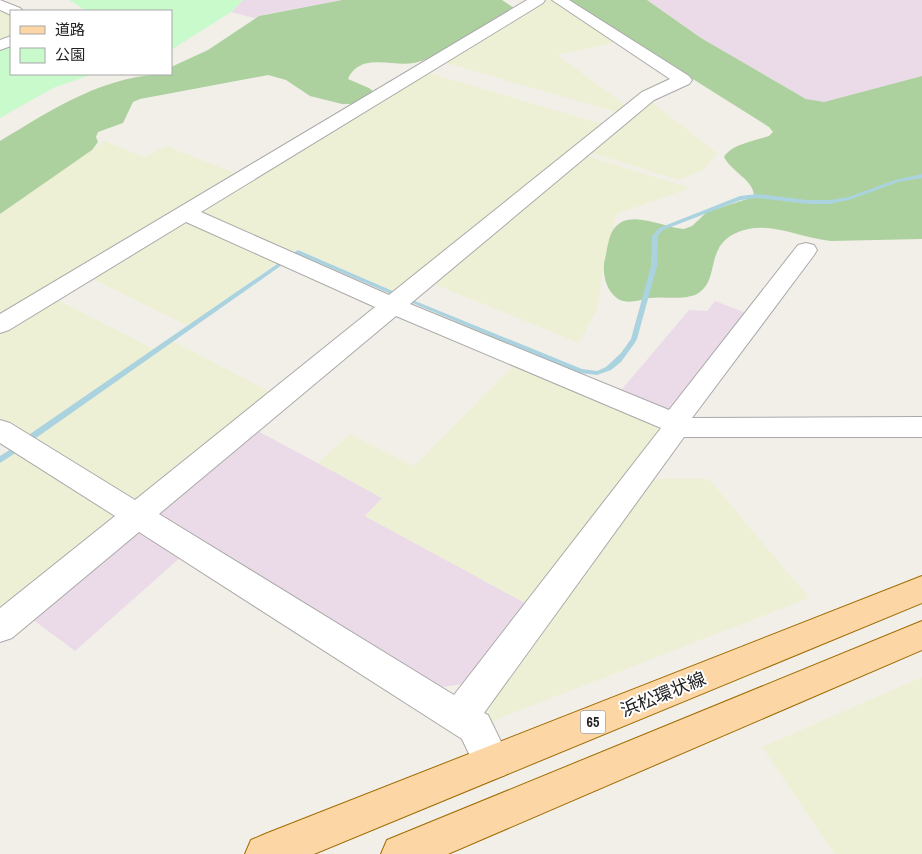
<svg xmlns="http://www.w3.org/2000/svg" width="922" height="854" viewBox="0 0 922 854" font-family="'Archivo Narrow','Noto Sans JP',sans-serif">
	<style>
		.industrial { fill: #ebdbe8 }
		.farmland { fill: #eef0d5 }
		.forest { fill: #add19e }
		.park { fill: #c8facc }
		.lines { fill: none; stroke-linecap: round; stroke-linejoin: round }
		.stream { fill: #aad3df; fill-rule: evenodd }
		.street-casing { stroke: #a9a9a9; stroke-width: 2 }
		.primary-casing { stroke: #a06b00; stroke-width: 2 }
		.street { fill: #fff; fill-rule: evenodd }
		.primary { fill: #fcd6a4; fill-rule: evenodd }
		.labels { text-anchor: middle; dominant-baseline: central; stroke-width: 4; stroke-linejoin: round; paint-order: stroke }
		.shield { fill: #fff; stroke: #646464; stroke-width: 1 }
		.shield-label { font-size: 14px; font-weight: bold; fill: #222 }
		.near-street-label { font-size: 18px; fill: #222; stroke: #fff }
	</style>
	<rect width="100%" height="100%" fill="#f2efe9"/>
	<g class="industrial">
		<path d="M243,0H342L267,14L254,18L231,12Z"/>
		<path d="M647,0H922V76L824,102H815L806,99L701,38Z"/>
		<path d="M715,301L751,315L674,415L619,393L689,310L707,311Z"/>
		<path d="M254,429L383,498L365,516L529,605L469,683L436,688L158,515V509Z"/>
		<path d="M142,529L183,555L75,651L28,616Z"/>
	</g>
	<g class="farmland">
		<path d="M544,0H554L618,42L557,55L628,107L620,113L442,62Z"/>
		<path d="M0,8L11,13V38L0,42Z"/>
		<path d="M426,72L606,125L398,293L297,249L290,254L198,214Z"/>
		<path d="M650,101L717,153L705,169L679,180L588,152Z"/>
		<path d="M104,141L145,157L166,146L240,175L0,319V214Z"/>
		<path d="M584,155L690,188L617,214L604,263L598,307L579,343L431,283Z"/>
		<path d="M188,220L280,261L188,326L88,277Z"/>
		<path d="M54,298L154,349L28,437L0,420V331Z"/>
		<path d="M173,341L274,394L135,502L33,440Z"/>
		<path d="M516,363L664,429L529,605L365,516L382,498L318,463L350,434L414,466Z"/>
		<path d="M17,451L119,514L0,617V463Z"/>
		<path d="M649,479H709L809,598L490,722L480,708Z"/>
		<path d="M922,677V854H834L762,747Z"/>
	</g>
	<g class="forest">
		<path d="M342,0H502L514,8C489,24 441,58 414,63C392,67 360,52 348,79L369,88L374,92L353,104H342L310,96L286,80L268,75L140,99L133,102L123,123L98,132L96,137L98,142L92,150L0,214V141C55,108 105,74 171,74V67L208,50L259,16Z"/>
		<path d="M567,0H647L701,38L806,99L824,102L922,76V239L831,241C798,238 766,218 734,234C707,247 718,278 701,291C699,293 694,296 691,296C677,300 663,296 649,298C640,300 632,303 623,301C618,300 614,296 611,292C605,285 602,269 605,259C607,251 608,238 613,230C628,207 663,228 684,229L692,226L707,212L750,198L754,195C753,180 731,171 724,157C732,144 755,141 769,136L773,132L769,127Z"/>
	</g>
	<g class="park">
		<path d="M69,0H243L231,12L171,50V11H87Z"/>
		<path d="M11,43V74H93L53,88L0,118V47Z"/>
	</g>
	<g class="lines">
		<g class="stream">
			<path d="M922,174V178L898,182L852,199L830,204H807L757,198L741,200L663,230L658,236L657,266L637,339L634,344L621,362L611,370L597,375L579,373L410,302L411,301H415L582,369L597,371L606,367L621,353L631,339L651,266L652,236L659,228L740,196L757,194L807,200H830L849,197L895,180Z"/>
			<path d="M298,250L395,292L396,293L395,294H391L298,254L294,256L291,254Z"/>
			<path d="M280,262L282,263V265L36,438H30L29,436L30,434Z"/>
			<path d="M11,449L14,450L15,452L14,454L0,463V456Z"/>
		</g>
		<defs>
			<g id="street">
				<path d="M0,0L20,8L23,11H11V15L0,10Z"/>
				<path d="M527,0H545L543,3L201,212L389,295L642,92L670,79L552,0H569L689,76L692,80L689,84L654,100L410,304L669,410L798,245L806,243L814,245L817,250L814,255L692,418L922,417V437H684L484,713L488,715L511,762L505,775L492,780L479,775L462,739L139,532L12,638L0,642V608L115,516L0,443V420L10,423L135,500L375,307L186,222L9,330L0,333V314ZM396,316L661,428L454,695L159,514Z"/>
				<path d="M11,36V46L0,50V40Z"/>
			</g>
			<g id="primary">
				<path d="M922,576V603L314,854H245L251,840L265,834Z"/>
				<path d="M922,621V650L448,854H381L387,840Z"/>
			</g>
		</defs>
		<use href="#street" class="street-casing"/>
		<use href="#primary" class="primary-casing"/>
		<use href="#street" class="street"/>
		<use href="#primary" class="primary"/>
	</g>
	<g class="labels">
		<rect class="shield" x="580.5" y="710.5" width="25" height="23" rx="4"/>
		<g class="shield-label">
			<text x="593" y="722">65</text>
		</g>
		<g class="near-street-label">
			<text transform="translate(663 694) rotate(-22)">浜松環状線</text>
		</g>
	</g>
	<rect x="10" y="10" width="162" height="65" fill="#ffffff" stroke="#a7a7a7"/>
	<rect x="20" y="26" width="25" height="8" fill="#fcd6a4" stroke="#a7a7a7"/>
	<text x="55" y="35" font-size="15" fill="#222222">道路</text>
	<rect x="20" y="48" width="25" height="15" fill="#c8facc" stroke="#a7a7a7"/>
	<text x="55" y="60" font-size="15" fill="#222222">公園</text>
</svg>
